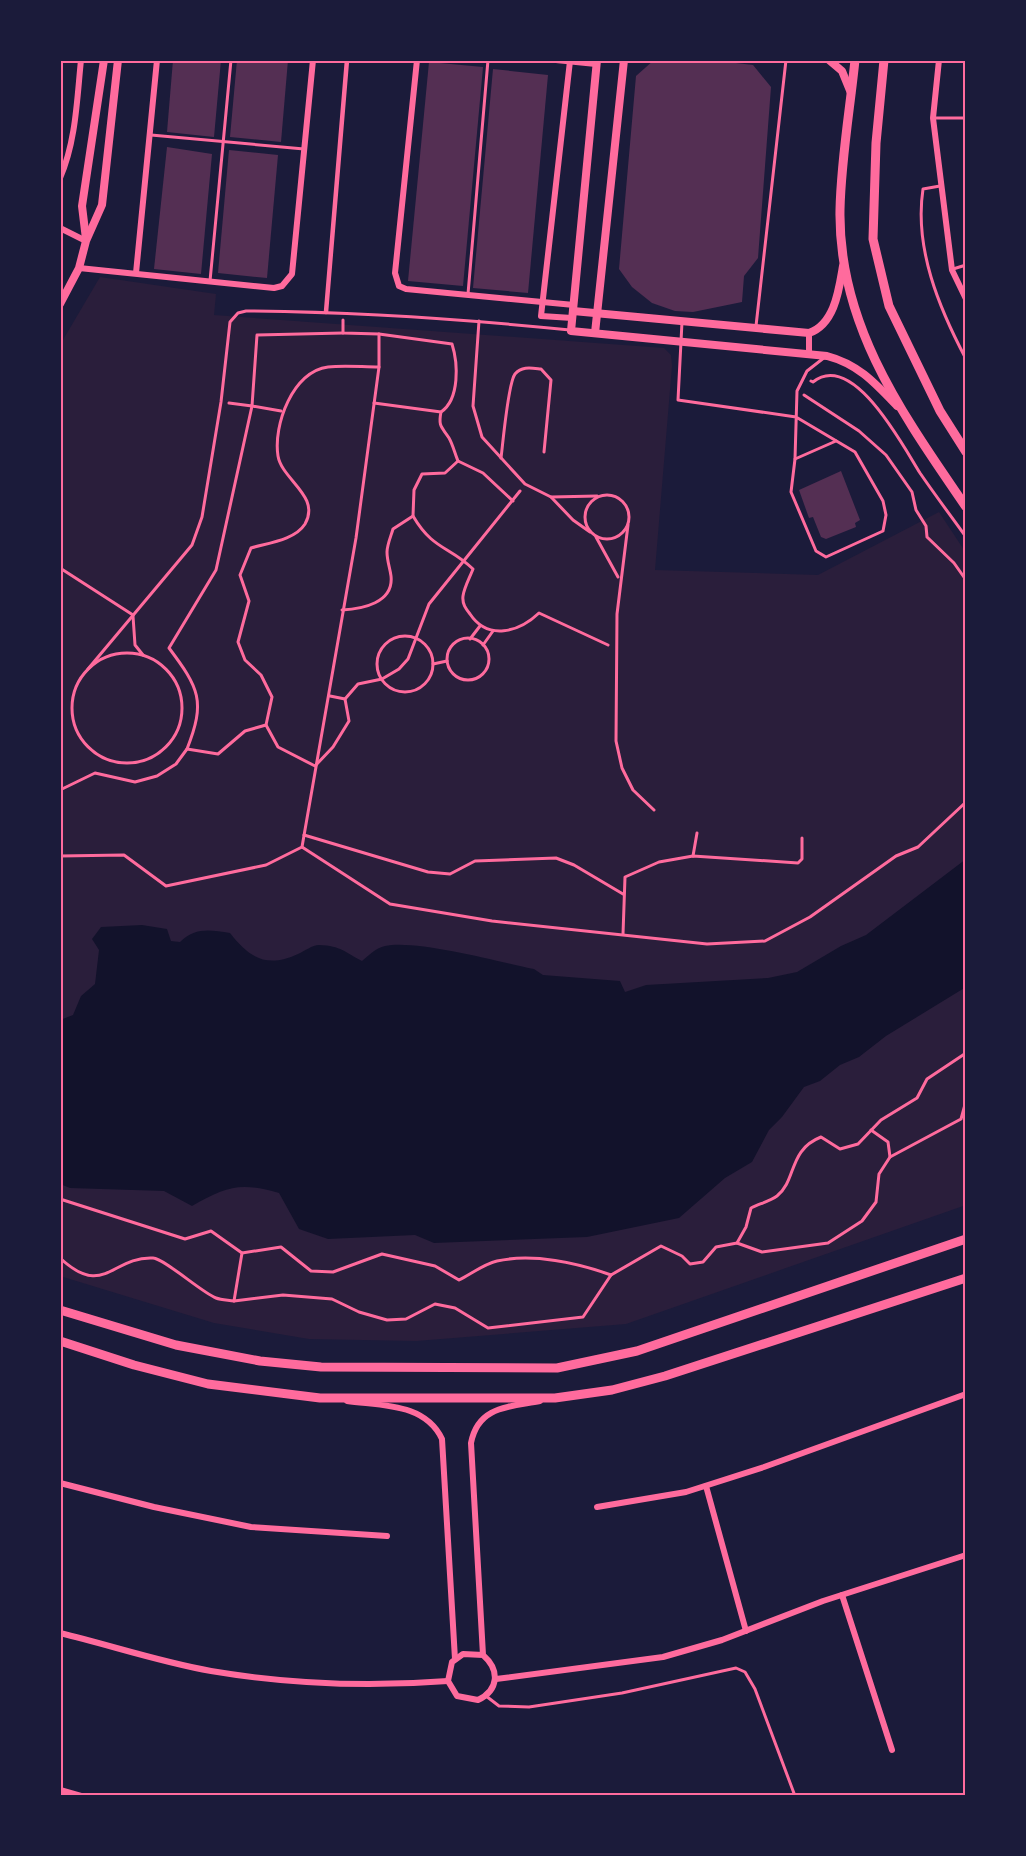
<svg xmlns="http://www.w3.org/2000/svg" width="1026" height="1856" viewBox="0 0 1026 1856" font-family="Roboto,sans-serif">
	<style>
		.green { fill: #2a1e3b }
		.water { fill: #12122b }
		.building { fill: #542f53 }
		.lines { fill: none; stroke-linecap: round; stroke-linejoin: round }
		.path { stroke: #ff6b9d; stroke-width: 3 }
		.service { stroke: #ff6b9d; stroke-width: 3 }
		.pedestrian { stroke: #ff6b9d; stroke-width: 4.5 }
		.minor { stroke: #ff6b9d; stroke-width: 6 }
		.tertiary { stroke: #ff6b9d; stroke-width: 8 }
		.secondary { stroke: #ff6b9d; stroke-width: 9 }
		.neatline { fill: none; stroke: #ff6b9d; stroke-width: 2 }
	</style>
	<rect width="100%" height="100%" fill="#1b1b3a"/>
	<path class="green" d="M100,277L216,294L214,315L664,348L671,355L672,366L655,570L818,575L939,512L966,553V1205L626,1324L416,1341L309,1339L214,1323L60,1276V345Z"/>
	<path class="water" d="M966,859V987L886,1036L859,1057L840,1065L820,1081L804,1087L782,1117L769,1130L752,1162L725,1178L679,1218L587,1237L434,1243L415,1235L328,1239L299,1229L279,1193C240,1182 227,1186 192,1206L164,1191L70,1188L60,1184V1020L73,1015L81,996L95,984L99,950L92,939L101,927L142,925L167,929L171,941L180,942C195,927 210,930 230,933C249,957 266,969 298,954C305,951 312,945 319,945C342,946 344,952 362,961C369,955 376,948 385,946C415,939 500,962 534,969L543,975L620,981L625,992L646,985L768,978L797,972L841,946L866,935Z"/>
	<g class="building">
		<path d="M173,60H221L214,137L167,132Z"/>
		<path d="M237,60H288L281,142L230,137Z"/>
		<path d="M654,60H710L753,65L771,87L758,258L744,276L742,302L693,312L675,311L652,303L632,287L619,269L636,76Z"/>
		<path d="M429,62L483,67L463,286L408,281Z"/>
		<path d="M493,69L548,75L528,293L473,288Z"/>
		<path d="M167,147L212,154L201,274L154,269Z"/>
		<path d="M229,150L278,155L267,278L218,273Z"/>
		<path d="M841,471L860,520L855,523L856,527L826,539L821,537L813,517L809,518L799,490Z"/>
	</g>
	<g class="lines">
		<g class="path">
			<path d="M343,320V333L379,334V367"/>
			<path d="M379,334L452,344C458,363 460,399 441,412C438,427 442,427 449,438C453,445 455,454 458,461"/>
			<path d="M811,381L813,382C853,350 903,446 920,473C935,495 951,516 966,537"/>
			<path d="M804,395L859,431L886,455L912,492L916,510L926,526L927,537L954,563L966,580"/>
			<path d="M229,403L252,406L257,335L343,333"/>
			<path d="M374,403L441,412"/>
			<path d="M413,516C433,550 449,546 473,569C470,577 464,588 463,596C462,604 466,609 470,614C488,641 519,632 539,613L608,645"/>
			<path d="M342,610C362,609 394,603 391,576C390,568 387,561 387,552C387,545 391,536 393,529L413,516L414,490L422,474L445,473L458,461L483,473L513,501"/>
			<circle cx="405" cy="664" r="28"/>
			<circle cx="468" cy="659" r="21"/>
			<path d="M470,639L480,626"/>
			<path d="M483,645L493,631"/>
			<path d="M433,664L447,661"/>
			<path d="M330,696L345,699"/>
			<path d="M266,725L278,747L315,766L333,747L349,721L345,699L358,684L382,679L399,669L408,659L429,604L520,491"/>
			<path d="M187,749C206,701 199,688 169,648L216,570L252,406L281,411"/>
			<path d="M60,790L95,773L135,782L157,776L176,764L187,749L218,754L245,731L266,725L272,697L261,675L245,660L238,642L249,601L240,575L251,548C268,543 295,540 305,524C321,496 282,480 278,456C273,425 293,371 328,367C344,365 362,367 379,367L356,538L302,847L266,865L166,886L124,855L60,856"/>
			<path d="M304,835L428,872L450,874L475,861L556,858L574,865L623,894"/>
			<path d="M302,847L390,904L492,921L707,944L765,941L810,917L896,856L918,847L966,802"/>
			<path d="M693,856L697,833"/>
			<path d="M623,934L625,877L659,862L693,856L798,863L802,859V838"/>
			<path d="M890,1157L961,1119L966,1101"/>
			<path d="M60,1199L185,1239L211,1231L242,1253L281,1247L311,1271L333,1272L382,1254L435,1266L459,1280C471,1274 484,1264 497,1261C533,1253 578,1263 611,1275L661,1246L682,1256L690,1264L703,1262L716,1247L737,1243L746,1227L751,1208C759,1204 770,1201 777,1196C797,1180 788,1150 821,1137L840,1149L858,1144L881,1120L917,1098L927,1079L966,1053"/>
			<path d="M737,1243L762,1252L828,1243L862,1221L876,1202L879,1174L890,1157L888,1142L871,1130"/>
			<path d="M60,1258C104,1299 112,1256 153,1258C165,1259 201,1292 216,1298C221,1300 228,1300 234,1301L242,1253"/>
			<path d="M234,1301L283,1295L332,1299L359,1312L387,1320L406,1319L435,1304L455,1308L488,1328L583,1317L611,1275"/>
		</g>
		<g class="service">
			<path d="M933,118H966"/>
			<path d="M151,135L304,149"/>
			<path d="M940,186L923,189C914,248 939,308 966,359"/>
			<path d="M953,269L966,265"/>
			<path d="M210,281L231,60"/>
			<path d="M468,294L488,60"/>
			<path d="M479,321L473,406L482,437L525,484L551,497L573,520L590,532"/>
			<path d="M682,322L678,400L796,417L855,452L883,501L886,515L883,531L826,557L816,551L791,492L795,459L797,391L807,371L825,357"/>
			<path d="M756,326L786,60"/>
			<path d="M501,458C503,443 508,383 515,374C522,366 531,368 541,369L551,380L544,452"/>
			<path d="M795,459L836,441"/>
			<circle cx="607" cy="517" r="22"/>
			<path d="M551,497L597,496"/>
			<path d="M628,525L617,614L616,741L622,768L633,790L654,810"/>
			<path d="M596,537L618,577"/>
			<path d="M60,568L133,615"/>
			<path d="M133,616L135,645L143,655"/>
			<circle cx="127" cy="708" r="55"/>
			<path d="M88,669L192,545L202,517L221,402L230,322L238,313L246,311C354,312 462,319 570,330"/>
			<path d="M486,1696L499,1706L529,1707L622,1693L736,1668L745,1672L755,1689L795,1796"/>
		</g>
		<path class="pedestrian" d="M326,312L347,60"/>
		<g class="minor">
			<path d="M417,60L395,273L399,286L406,289L574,305"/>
			<path d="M556,60L596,64"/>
			<path d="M939,60L933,118L952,270L966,299"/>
			<path d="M570,61L541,316L572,318"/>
			<path d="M60,178C76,142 77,98 81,60"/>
			<path d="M60,228L86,241"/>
			<path d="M79,268L274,288L282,286L292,274L313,60"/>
			<path d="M136,273L157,60"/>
			<path d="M809,333V353"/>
			<path d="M347,1401C382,1406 425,1403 442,1439L455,1659"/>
			<path d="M60,1483L154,1507L251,1527L387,1536"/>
			<path d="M706,1486L746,1631"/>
			<path d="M597,1507L686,1492L764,1467L966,1394"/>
			<path d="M842,1595L892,1750"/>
			<path d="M60,1633C110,1645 160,1662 211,1671C288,1684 370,1687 448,1681"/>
			<path d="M483,1655L463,1654L452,1662L448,1681L457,1696L478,1700C499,1690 500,1670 483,1655L471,1443C478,1406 509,1407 540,1401"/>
			<path d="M496,1679L663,1657L722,1640L823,1601L966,1555"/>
			<path d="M60,1790L81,1796"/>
		</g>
		<g class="tertiary">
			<path d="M597,60L571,331L827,356C858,364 875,383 897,406"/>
			<path d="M829,60L842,71L851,93"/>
			<path d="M86,239L82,206L104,60"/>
			<path d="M60,304L79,268L86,241L102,205L118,60"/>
			<path d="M573,311L809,333C835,324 839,289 843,266"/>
			<path d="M595,333L624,60"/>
		</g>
		<g class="secondary">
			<path d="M855,60C850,109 841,160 840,210C838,326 904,416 966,507"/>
			<path d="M884,60L876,143L873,239L889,306L940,411L966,452"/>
			<path d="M60,1310L176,1345L260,1361L321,1367L557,1368L637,1351L966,1239"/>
			<path d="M60,1341L134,1365L208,1384L320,1398H555L612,1390L665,1376L966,1278"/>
		</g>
	</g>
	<rect width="1026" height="1856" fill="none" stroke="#1b1b3a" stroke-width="123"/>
	<rect x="62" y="62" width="902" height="1732" class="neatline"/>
</svg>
